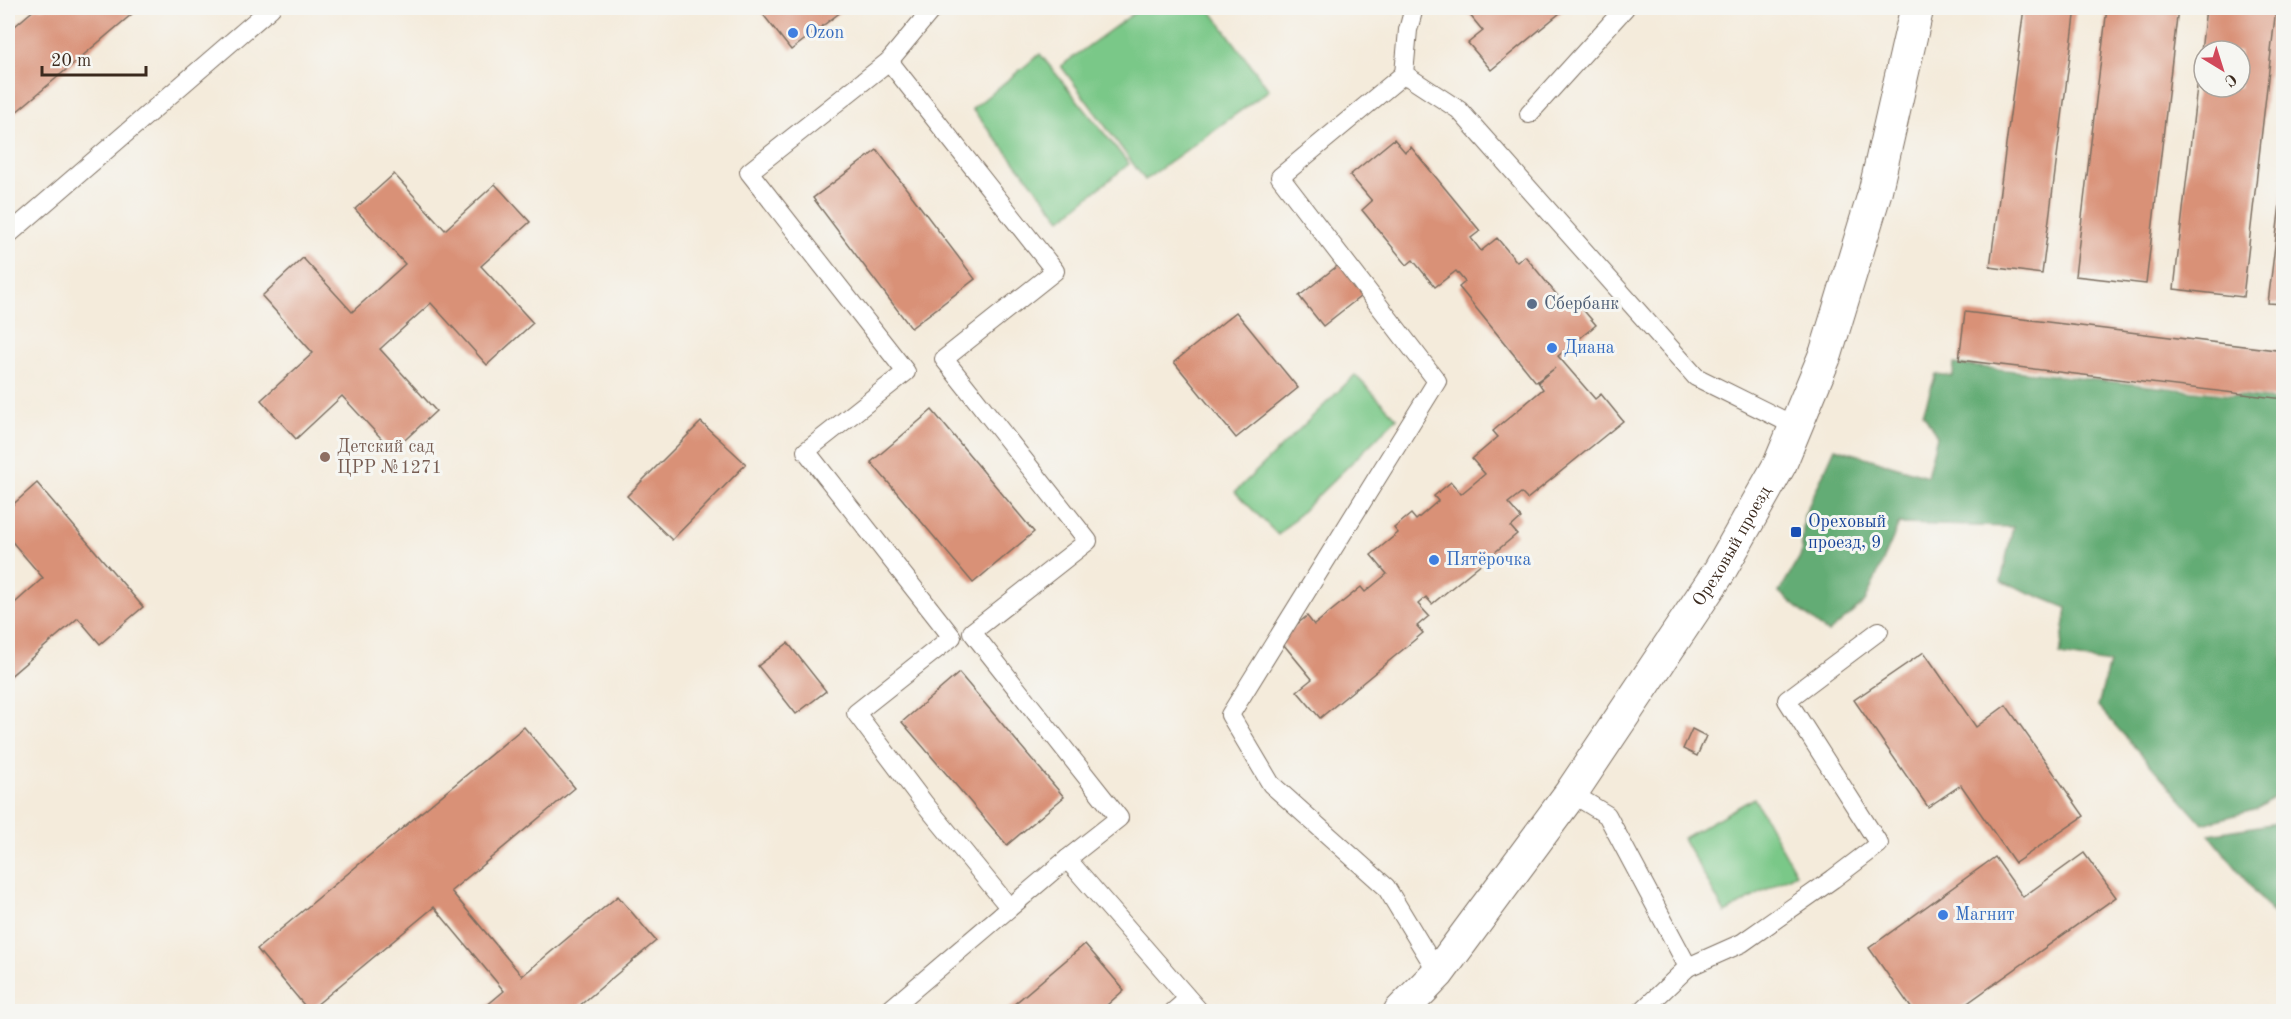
<svg xmlns="http://www.w3.org/2000/svg" width="2291" height="1019" viewBox="0 0 2291 1019" font-family="'Old Standard TT',serif">
	<style>
		.green { fill: #7ac888; stroke: #5a7953; stroke-width: 1.5 }
		.forest { fill: #63ac74; stroke: #4f6b49; stroke-width: 1.5 }
		.building { fill: #d99177; fill-rule: evenodd }
		.lines { fill: none; stroke-linecap: round; stroke-linejoin: round }
		.lane-casing { stroke: #7c6e60; stroke-width: 20 }
		.secondary-casing { stroke: #7c6e60; stroke-width: 35 }
		.lane { stroke: #fff; stroke-width: 18 }
		.secondary { stroke: #fff; stroke-width: 33 }
		.shop-dot { fill: #3f7fe0; stroke: #f6f6f2; stroke-width: 2 }
		.service-dot { fill: #5c6f8a; stroke: #f6f6f2; stroke-width: 2 }
		.education-dot { fill: #8d6e63; stroke: #f6f6f2; stroke-width: 2 }
		.transit-dot { fill: #1a4fb4; stroke: #f6f6f2; stroke-width: 2 }
		.labels { text-anchor: middle; dominant-baseline: central; stroke-width: 6; stroke-linejoin: round; paint-order: stroke }
		.shop-label { font-size: 18px; fill: #366cbe; stroke: #f6f6f2; text-anchor: start }
		.service-label { font-size: 18px; fill: #4e5e75; stroke: #f6f6f2; text-anchor: start }
		.education-label { font-size: 18px; fill: #785e54; stroke: #f6f6f2; text-anchor: start }
		.transit-label { font-size: 18px; fill: #164399; stroke: #f6f6f2; text-anchor: start }
		.street-label { font-size: 18px; fill: #3b2a1e; stroke: #f6f6f2 }
	</style>
	<rect width="100%" height="100%" fill="#f6f6f2"/>
	<filter id="ink" filterUnits="userSpaceOnUse"><feTurbulence type="fractalNoise" baseFrequency=".0167" numOctaves="2"/><feDisplacementMap in="SourceGraphic" scale="12" xChannelSelector="R" yChannelSelector="G"/><feConvolveMatrix kernelMatrix="1 2 1 2 8 2 1 2 1" color-interpolation-filters="sRGB"/></filter>
	<filter id="wash" filterUnits="userSpaceOnUse"><feTurbulence type="fractalNoise" baseFrequency=".008" numOctaves="4" result="noise"/><feDisplacementMap in="SourceGraphic" scale="24" xChannelSelector="R" yChannelSelector="G"/><feGaussianBlur stdDeviation="1.35" result="paint"/><feColorMatrix in="noise" values="0 0 0 0 0 0 0 0 0 0 0 0 0 0 0 0 0 1.4 0 .05"/><feComposite in="paint" operator="in"/></filter>
	<g filter="url(#wash)">
		<rect width="100%" height="100%" fill="#f4ebdb"/>
		<g class="green">
			<path d="M1141,8H1209L1269,90L1145,180L1061,66Z"/>
			<path d="M1040,54L1129,164L1061,219L972,109Z"/>
			<path d="M1355,375L1397,418L1278,535L1235,492Z"/>
			<path d="M1754,798L1796,873L1725,913L1683,838Z"/>
		</g>
		<g class="forest">
			<path d="M1954,364L2283,401V791L2257,809L2203,824L2098,706L2109,663L2060,655L2067,608L2001,581L2013,527L1899,524L1865,602L1828,633L1779,592L1801,555L1804,516L1835,448L1927,476L1937,436L1923,413L1936,374L1953,376Z"/>
			<path d="M2283,822H2284L2283,926L2209,834Z"/>
		</g>
		<g id="blocks">
			<g class="building">
				<path d="M36,8H139L8,119V32Z"/>
				<path d="M758,8H846L791,50Z"/>
				<path d="M1464,8H1566L1491,70L1468,43L1483,31Z"/>
				<path d="M2024,8H2076L2042,274L1990,267Z"/>
				<path d="M2107,8H2178L2146,284L2075,276Z"/>
				<path d="M2206,8H2276L2243,297L2174,289ZM2204,51H2240V87H2204Z"/>
				<path d="M1394,139L1405,152L1411,147L1480,231L1471,238L1481,251L1497,238L1517,262L1525,256L1566,306L1575,300L1596,325L1558,356L1595,399L1601,394L1623,421L1527,499L1521,493L1508,503L1521,518L1511,527L1517,534L1432,604L1426,597L1418,604L1429,616L1417,626L1423,633L1320,718L1297,691L1312,679L1279,639L1307,616L1314,625L1361,587L1365,592L1387,574L1371,555L1398,533L1394,528L1411,514L1416,520L1438,501L1434,496L1451,482L1461,494L1485,474L1472,459L1498,437L1493,431L1543,389L1538,382L1555,368L1536,382L1459,287L1465,282L1456,271L1435,287L1413,260L1407,265L1362,210L1372,201L1350,175Z"/>
				<path d="M877,150L975,279L911,328L813,198Z"/>
				<path d="M394,174L445,230L495,184L530,222L481,266L533,323L487,365L431,303L380,349L436,411L393,451L342,396L296,439L261,400L313,353L262,296L303,258L352,312L405,264L355,209Z"/>
				<path d="M2282,188H2284V304L2268,303Z"/>
				<path d="M1341,263L1365,293L1323,326L1299,296Z"/>
				<path d="M1236,312L1298,388L1236,438L1174,362Z"/>
				<path d="M1965,312L2284,351V399L1959,360Z"/>
				<path d="M932,410L1034,532L973,583L871,462Z"/>
				<path d="M701,422L746,464L672,540L627,496Z"/>
				<path d="M37,483L143,607L100,644L78,618L8,678V609L43,578L8,537V509Z"/>
				<path d="M788,643L826,691L796,714L758,666Z"/>
				<path d="M1924,652L1976,727L2006,705L2084,816L2015,863L1961,785L1928,807L1854,700Z"/>
				<path d="M959,673L1064,797L1007,845L902,722Z"/>
				<path d="M524,727L575,788L451,891L522,976L618,896L656,941L572,1012H479L504,991L434,907L309,1011L257,949Z"/>
				<path d="M1692,729L1706,736L1697,756L1683,749Z"/>
				<path d="M2084,853L2116,897L1955,1012H1914L1869,948L1995,857L2023,897Z"/>
				<path d="M1085,944L1124,990L1099,1012H1005Z"/>
			</g>
		</g>
	</g>
	<g filter="url(#ink)">
		<use href="#blocks" fill-opacity="0" stroke="#7c6e60" stroke-width="1.5"/>
		<g class="lines">
			<defs>
				<g id="lane">
					<path d="M1414,8L1408,30L1404,74L1459,110L1696,377L1797,427"/>
					<path d="M889,61L933,8"/>
					<path d="M1404,74L1280,177L1437,381L1230,715L1271,784L1386,887L1438,973"/>
					<path d="M1529,114L1625,8"/>
					<path d="M8,235L271,8"/>
					<path d="M1571,793L1607,815L1688,967L1742,943L1833,879L1879,844L1787,700L1879,631"/>
					<path d="M1009,907L924,803L856,713L952,637L806,451L906,372L749,172L889,61L1055,271L944,359L1088,541L972,632L1119,818L1067,859"/>
					<path d="M887,1012L1067,859L1200,1012"/>
					<path d="M1173,1012L1188,999"/>
					<path d="M1641,1012L1688,967"/>
				</g>
				<g id="secondary">
					<path id="s1" d="M1400,1012L1438,973L1571,793L1719,572L1780,464L1826,353L1875,192L1917,8"/>
				</g>
			</defs>
			<use href="#lane" class="lane-casing"/>
			<use href="#secondary" class="secondary-casing"/>
			<use href="#lane" class="lane"/>
			<use href="#secondary" class="secondary"/>
		</g>
	</g>
	<g class="shop-dot">
		<circle cx="793" cy="33" r="6"/>
		<circle cx="1552" cy="348" r="6"/>
		<circle cx="1434" cy="560" r="6"/>
		<circle cx="1943" cy="915" r="6"/>
	</g>
	<circle class="service-dot" cx="1532" cy="304" r="6"/>
	<circle class="education-dot" cx="325" cy="457" r="6"/>
	<rect class="transit-dot" x="1790" y="526" width="12" height="12" rx="3"/>
	<g class="labels">
		<g class="shop-label">
			<text x="805" y="33">Ozon</text>
			<text x="1564" y="348">Диана</text>
			<text x="1446" y="560">Пятёрочка</text>
			<text x="1955" y="915">Магнит</text>
		</g>
		<g class="service-label">
			<text x="1544" y="304">Сбербанк</text>
		</g>
		<g class="education-label">
			<text x="337" y="447">Детский сад<tspan x="337" dy="21">ЦРР №1271</tspan></text>
		</g>
		<g class="transit-label">
			<text x="1808" y="522">Ореховый<tspan x="1808" dy="21">проезд, 9</tspan></text>
		</g>
		<g class="street-label">
			<text stroke="none"><textPath href="#s1" startOffset="573">Ореховый проезд</textPath></text>
		</g>
	</g>
	<rect width="2291" height="1019" fill="none" stroke="#f6f6f2" stroke-width="30"/>
	<g transform="translate(2222 69) rotate(142)"><circle r="28" fill="#f6f6f2" stroke="#aba49d" stroke-width="1.5"/>
	<path d="M0-4.5L10 22L0 15L-10 22Z" fill="#d1495b"/>
	<text y="-9" font-size="16" font-weight="bold" text-anchor="middle" fill="#3b2a1e">С</text>
	</g>
	<path d="M42 66v9h104v-9" fill="none" stroke="#3b2a1e" stroke-width="3"/>
	<text x="51" y="66" font-size="18" fill="#3b2a1e" stroke="#f6f6f2" stroke-width="4.5" paint-order="stroke">20 m</text>
</svg>
